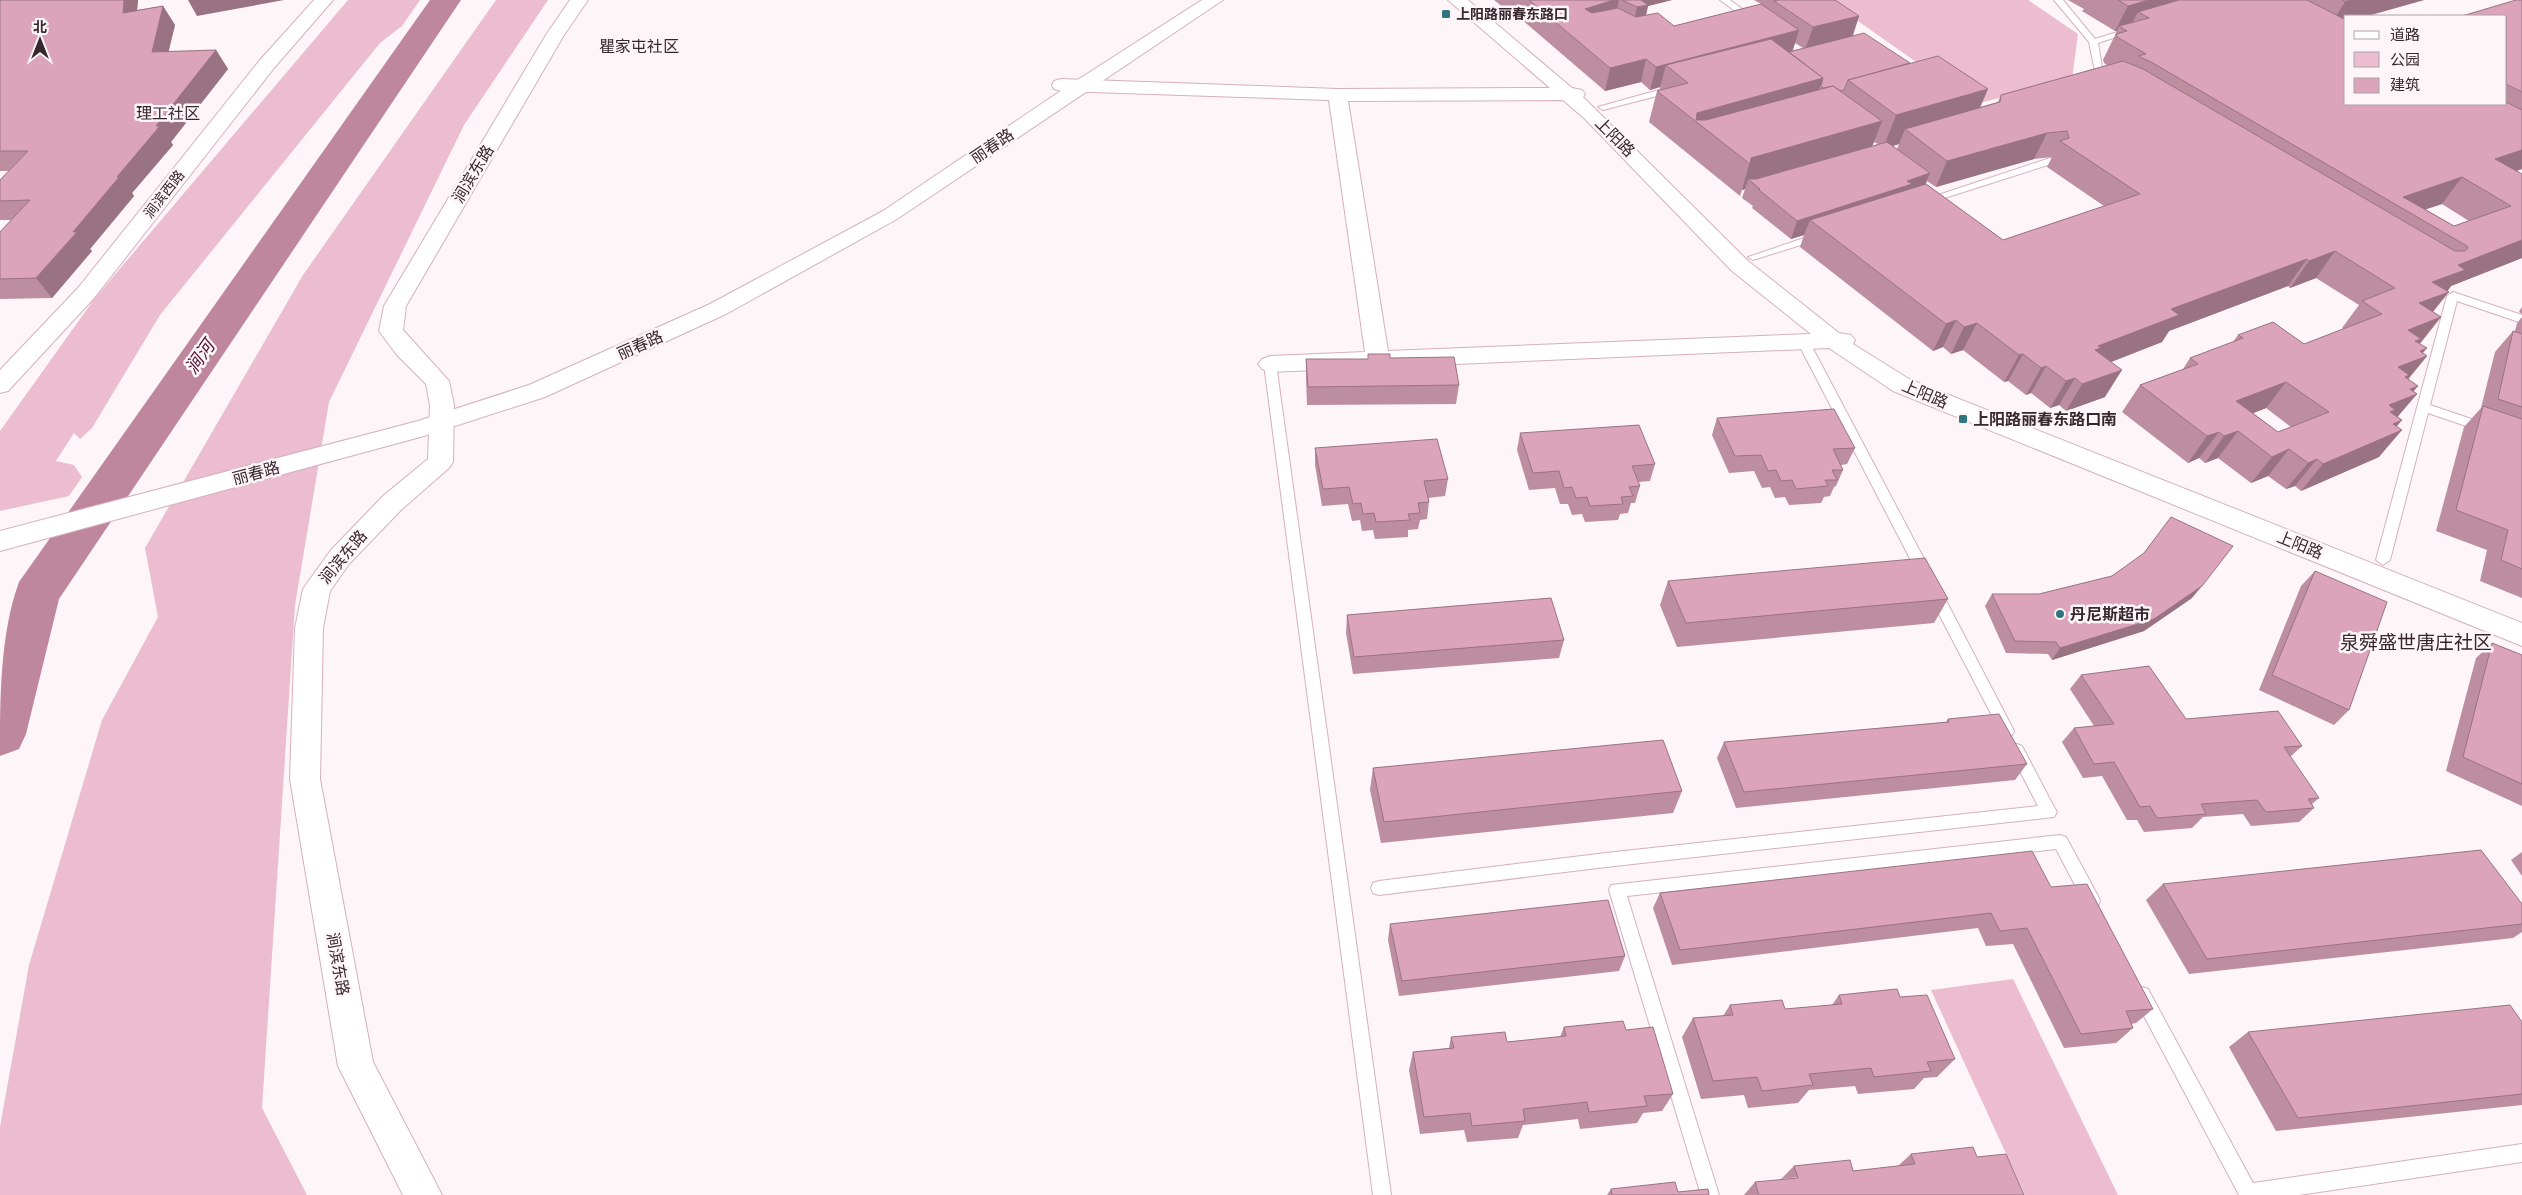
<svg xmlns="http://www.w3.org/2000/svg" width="2522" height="1195" viewBox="0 0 2522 1195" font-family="Cabin,'Noto Sans SC',sans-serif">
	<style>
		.green { fill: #ebbdce }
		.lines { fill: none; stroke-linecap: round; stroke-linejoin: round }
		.river { fill: #be879d; fill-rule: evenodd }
		.lane-casing { stroke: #d6b0be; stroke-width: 2 }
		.street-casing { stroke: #d6b0be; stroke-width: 2 }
		.secondary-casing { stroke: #d6b0be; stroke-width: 2 }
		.lane { fill: #fff; fill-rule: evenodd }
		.street { fill: #fff; fill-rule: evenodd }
		.secondary { fill: #fff; fill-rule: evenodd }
		.wall { fill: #bd8da0; fill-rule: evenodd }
		.shaded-wall { fill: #9a7382 }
		.building { fill: #dca4ba; stroke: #9a7382; fill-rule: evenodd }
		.poi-dot { fill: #2e777e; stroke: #fdf5f8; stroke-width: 2 }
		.labels { text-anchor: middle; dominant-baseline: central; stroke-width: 5; stroke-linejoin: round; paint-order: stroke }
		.far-poi-label { font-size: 14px; font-weight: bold; fill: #37282e; stroke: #fdf5f8; text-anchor: start }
		.far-street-label { font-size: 14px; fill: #37282e; stroke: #fdf5f8 }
		.far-quarter-label { font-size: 16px; fill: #37282e; stroke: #fdf5f8 }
		.street-label { font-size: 16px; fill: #37282e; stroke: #fdf5f8 }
		.poi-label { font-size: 16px; font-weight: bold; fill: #37282e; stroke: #fdf5f8; text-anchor: start }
		.water-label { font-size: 18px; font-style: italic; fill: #531233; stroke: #fdf5f8 }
		.quarter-label { font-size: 19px; fill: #37282e; stroke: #fdf5f8 }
	</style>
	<rect width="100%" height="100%" fill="#fdf5f8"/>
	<g class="green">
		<path d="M348,0H420L402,26L380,43L160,315L92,428L80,439L74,433L56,461L74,465L82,477L69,496L0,511V431L95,298Z"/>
		<path d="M496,0H548L464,125L329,402L295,605L262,1108L307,1195H0V1127L29,965L102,720L158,617L145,548L303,275Z"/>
		<path d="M1828,0H2028L2078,34L2072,79L1976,104Z"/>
		<path d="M2013,979L2118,1195H2025L1931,990Z"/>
	</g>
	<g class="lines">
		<path class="river" d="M430,0H461L59,599L26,734L19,749L0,756C0,699 0,634 19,582Z"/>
		<defs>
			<g id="lane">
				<path d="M1720,0H1730L1757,20L1750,22Z"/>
				<path d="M2054,0H2063L2095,39L2133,27L2137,30L2098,43L2104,80L2093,83L2088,80L2096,76L2089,42Z"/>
				<path d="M1673,86L1676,87V91L1603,110L1598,107Z"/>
				<path d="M2050,158L2054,159V163L1929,203H1921L1920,201Z"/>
				<path d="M1819,233L1824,236L1823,238L1753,260L1748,257Z"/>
				<path d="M2453,292L2522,315V323L2457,301L2430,405L2522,436V445L2428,413L2390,560L2383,565L2376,560L2447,296Z"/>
				<path d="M1804,339L1810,343L1932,574L1930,578L1925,579L1918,574L1798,343Z"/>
				<path d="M1270,360L1276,364L1391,1195H1373L1264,364Z"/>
				<path d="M1935,588L1940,589L2012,727L2014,731L2012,735L2007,737L2002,735L1928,593L1930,589Z"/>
				<path d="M2017,744L2022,746L2054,807L2057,812L2054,817L1606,867L1379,895L1373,893L1371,888L1373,883L1379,881L1606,853L2038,806L2009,750L2012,746Z"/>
				<path d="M2060,835L2066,837L2098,896L2100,901L2098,906L2092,908L2086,906L2056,849L1627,896L1719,1195H1701L1609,890L1611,885Z"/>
				<path d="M2142,987L2148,989L2253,1183L2522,1144V1162L2299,1195H2239L2136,1001L2133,995L2136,989Z"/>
			</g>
			<g id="street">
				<path d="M314,0H333L274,68L94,298L8,391L0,393V370L78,288L260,60Z"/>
				<path d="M570,0H588L564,35L406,306L403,330L449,381L454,405L453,462L449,468L401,510L349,564L330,591L323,628L320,779L373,1062L442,1195H403L338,1066L290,779L295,628L303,589L331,550L383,496L428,459L430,405L426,384L397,355L379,331L384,306L546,35Z"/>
				<path d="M1448,0H1468L1572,88L1582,90L1585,94L1583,97L1748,261L1839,333L1851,335L1855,340L1853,344L1909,379L2522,623V646L1893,391L1829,348L1270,372L1262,369L1258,364L1262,359L1270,356L1365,352L1329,100L1061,91L1054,89L1052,85L1054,81L1061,79L1338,89L1550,88ZM1563,100L1584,118L1732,271L1811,334L1388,351L1348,101Z"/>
			</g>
			<path id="secondary" d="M1202,0H1223L897,219L726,314L545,397L424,436L0,551V531L418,421L529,385L710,304L883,211L1062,90Z"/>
		</defs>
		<use href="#lane" class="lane-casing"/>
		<use href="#street" class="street-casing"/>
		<use href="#secondary" class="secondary-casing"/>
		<use href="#lane" class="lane"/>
		<use href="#street" class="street"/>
		<use href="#secondary" class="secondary"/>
	</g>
	<g class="wall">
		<path d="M0,0H138L137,10L163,6L175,25L168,52L216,50L228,69L171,142L173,145L132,193L134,196L90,249L92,251L52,298L0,299V232L11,220H0V180L9,171H0Z"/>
		<path d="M1494,0H1672L1648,6L1646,15L1674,26L1761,4L1754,0H1835L1859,16L1853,36L1910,63L1980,107L1998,102L2001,95L2107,65L2104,63L2103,60L2117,31H2115L2082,11L2084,9L2068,0H2424L2367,16H2346V104H2506V16L2522,0V169L2516,171L2522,258L2451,286L2447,292L2433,312L2441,317L2420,344L2423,353L2427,356L2408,379L2413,391L2417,394L2397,417L2402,420L2397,426L2379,457L2301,491L2295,486L2286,489L2268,476L2251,483L2218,458L2205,463L2199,458L2188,463L2122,412L2140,385L2183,369L2190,358L2233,342L2238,335L2304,344L2343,329L2342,328L2359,305L2316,278L2290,288L2288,286L2169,331L2162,342L2111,362L2105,397L2066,411L2059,405L2050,408L2031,393L2026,395L2008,381L2004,382L1963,350L1951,354L1943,347L1933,351L1800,247L1804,235L1791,239L1752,208L1753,206L1742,198L1745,189L1742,190L1740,196L1649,122L1657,91L1660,90V87L1650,90L1641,82L1605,91L1513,12L1504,8ZM1795,43L1803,48L1792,51ZM1874,142L1878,144L1872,146ZM1899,144L1897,149L1893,146ZM2052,157L2047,167L2104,206L2003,240L1926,184L1927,181L1936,187L2034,159ZM2442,204L2469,221L2454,226L2425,209ZM2266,408L2291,427L2278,432L2253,413Z"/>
		<path d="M2522,307V314L2519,312L2520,310Z"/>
		<path d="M2522,317V598L2480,581L2487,550L2436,531L2464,427L2481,408L2495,352L2513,331H2515L2517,323Z"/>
		<path d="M1368,354L1390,358L1459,385L1456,404L1307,405L1306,378V359H1368Z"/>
		<path d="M1717,418L1855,448L1847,464L1841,465L1843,470L1836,486L1834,487L1830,496L1824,497L1821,503L1789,505L1785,497L1775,498L1770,487L1762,488L1754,471L1729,473L1712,435Z"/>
		<path d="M1520,433L1655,464L1650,481L1638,482L1640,486L1635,503H1631L1628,513L1620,514L1618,520L1585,522L1582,514L1572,515L1568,504H1560L1555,488L1529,490L1517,450Z"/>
		<path d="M1315,448L1448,479L1445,496L1428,498L1429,502L1427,519L1420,520L1418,529L1408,530V537L1375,539L1373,530L1362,531L1360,520L1352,521L1348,504L1322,506L1315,465Z"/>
		<path d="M2315,571L2349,710L2334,725L2259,690L2301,586Z"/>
		<path d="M1668,581L1948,599L1934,623L1677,647L1660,605Z"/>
		<path d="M1992,594L2192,598L2144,631L2052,660L2048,654L2006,653L1985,606Z"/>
		<path d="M1347,615L1564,640L1559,658L1353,674L1346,633Z"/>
		<path d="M2492,643L2522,655V806L2446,771L2476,658Z"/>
		<path d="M2081,675L2186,719L2302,746L2290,757L2319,798L2312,804L2314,808L2299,822L2251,826L2243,814L2203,817L2192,828L2144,832L2137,820H2127L2102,776L2083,778L2062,742L2074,728L2094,726L2070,689Z"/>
		<path d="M1948,719L2027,764L2015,780L1736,808L1717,758L1724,742L1946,722Z"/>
		<path d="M1373,768L1682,791L1673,813L1381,843L1370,790Z"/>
		<path d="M2522,852V876L2511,860Z"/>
		<path d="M2163,884L2522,904V932L2513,938L2189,974L2146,900Z"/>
		<path d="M2051,887L2153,1009L2136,1023L2131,1024L2133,1028L2116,1043L2064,1048L2013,944L1986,946L1978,928L1672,965L1653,908L1660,893Z"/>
		<path d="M1390,924L1625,956L1619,971L1399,996L1388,940Z"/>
		<path d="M1839,995L1900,997L1955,1059L1937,1077L1924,1078L1914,1089L1858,1094L1855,1086L1809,1090L1798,1103L1748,1108L1744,1095L1701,1099L1682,1037L1693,1018L1723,1016L1730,1005L1785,1009L1832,1005Z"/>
		<path d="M2522,1022V1105L2276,1131L2229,1047L2248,1032Z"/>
		<path d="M1564,1027L1626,1030L1673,1094L1662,1111L1643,1113L1637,1123L1580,1129L1578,1119L1523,1125L1518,1138L1467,1142L1464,1130L1420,1134L1409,1070L1413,1052L1449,1048L1451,1037L1507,1042L1560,1037Z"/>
		<path d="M1911,1154L1977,1157L1781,1179L1794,1166L1853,1171L1898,1166Z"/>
		<path d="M1755,1182L1759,1195H1744Z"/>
		<path d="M1611,1189L1678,1192L1709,1195H1607Z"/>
	</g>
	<g class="shaded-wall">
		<path d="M124,0H138L135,31L123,13Z"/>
		<path d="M188,0H284L197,16Z"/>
		<path d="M1614,0H1619L1615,21L1581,31L1585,9Z"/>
		<path d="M1626,0H1672L1648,6L1643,28L1632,30L1637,7Z"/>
		<path d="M2149,0H2225L2149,18L2138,12L2130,27L2119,26L2117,31H2115L2128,6Z"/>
		<path d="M2351,0H2424L2367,16H2346V22L2329,27L2345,2Z"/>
		<path d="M163,6L175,25L164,71L152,52Z"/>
		<path d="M1859,16L1851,39L1805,50L1813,27Z"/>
		<path d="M1799,30L1792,53L1666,65L1660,87L1650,90L1656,67Z"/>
		<path d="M216,50L228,69L171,142L173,145L132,193L134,196L90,249L92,251L52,298L36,278Z"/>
		<path d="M1646,59L1641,82L1605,91L1610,68Z"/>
		<path d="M1823,78L1813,109L1715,137L1695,121L1697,113Z"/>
		<path d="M1988,89L1974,122L1905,129L1899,144L1883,149L1896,115Z"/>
		<path d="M1882,121L1870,152L1756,186L1748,179L1745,189L1742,190L1751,158Z"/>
		<path d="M2047,133L2034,159L1936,187L1947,161Z"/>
		<path d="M2522,150V169L2474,185L2495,159Z"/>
		<path d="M1930,173L1922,192L1810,220L1804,235L1791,239L1797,221L1907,181Z"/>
		<path d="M2462,177L2442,204L2412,214L2403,197Z"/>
		<path d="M2522,240V258L2451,286L2446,293L2449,292L2427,319L2398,330L2432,282L2458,265Z"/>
		<path d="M2335,251L2316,278L2290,288L2309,261Z"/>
		<path d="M2307,259L2288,286L2169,331L2162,342L2088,371L2095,350L2098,346L2171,309Z"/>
		<path d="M2441,317L2419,344L2414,346L2408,330Z"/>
		<path d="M1956,320L1943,347L1933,351L1946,324Z"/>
		<path d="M1977,323L1963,350L1951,354L1964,327Z"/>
		<path d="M2427,348L2418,359L2427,356L2405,383L2398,367L2420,351Z"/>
		<path d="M2023,354L2008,381L2004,382L2019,355Z"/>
		<path d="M2046,366L2031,393L2026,395L2041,368Z"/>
		<path d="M2122,370L2105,397L2066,411L2082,384Z"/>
		<path d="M2075,378L2059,405L2050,408L2066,381Z"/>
		<path d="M2286,382L2266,408L2217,428L2236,401Z"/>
		<path d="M2418,386L2409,397L2417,394L2394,421L2367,439L2389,405L2410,389Z"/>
		<path d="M2402,420L2389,435L2402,430L2379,457L2301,491L2323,464L2393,424Z"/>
		<path d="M2238,431L2218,458L2205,463L2224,436Z"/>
		<path d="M2219,432L2199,458L2188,463L2207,436Z"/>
		<path d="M2289,449L2268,476L2251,483L2272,457Z"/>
		<path d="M2317,459L2295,486L2286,489L2308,463Z"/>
		<path d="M2202,586L2192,598L2144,631L2052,660L2060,648Z"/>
	</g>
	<g class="building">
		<path d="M0,0H124L123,13L163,6L152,52L216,50L156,126H160L117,177L120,176L73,232H77L36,278L0,279V232L30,200L0,201V180L28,151H0Z"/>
		<path d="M1529,0H1614L1585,9L1592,13L1618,8L1636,17L1658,13L1674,26L1761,4L1799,30L1656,67L1646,59L1610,68Z"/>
		<path d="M1622,0H1641L1648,5L1637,7Z"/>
		<path d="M1779,0H1835L1859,16L1813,27L1774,1Z"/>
		<path d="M2118,0H2149L2128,6Z"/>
		<path d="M2179,0H2307L2346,20V104H2506V102L2522,110V150L2495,159L2522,174V240L2458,265L2465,270L2432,282L2449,292L2419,303L2441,317L2408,330L2421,339L2415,341L2427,348L2420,351L2427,356L2398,367L2409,375L2405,377L2418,386L2410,389L2417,394L2389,405L2395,410L2390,412L2402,420L2393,424L2402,430L2323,464L2317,459L2308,463L2289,449L2272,457L2238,431L2224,436L2219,432L2207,436L2140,385L2198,364L2190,358L2243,338L2238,335L2273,322L2304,344L2382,314L2362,301L2395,288L2335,251L2309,261L2307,259L2171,309L2179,315L2098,346L2101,348L2095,350L2122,370L2082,384L2075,378L2066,381L2046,366L2041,368L2023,354L2019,355L1977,323L1964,327L1956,320L1946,324L1810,220L1926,184L2003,240L2140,194L2060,141L2069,138L2067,131L2047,133L1947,161L1905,129L2000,102L2001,95L2123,61L2143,69L2455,251H2465L2468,248L2467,246L2151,62L2138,56L2146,54L2117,37L2116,34L2127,31L2119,26L2149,18L2138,12ZM2462,177L2511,206L2454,226L2403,197ZM2286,382L2329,412L2278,432L2236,401Z"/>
		<path d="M2342,0H2351L2345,2Z"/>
		<path d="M2516,0H2522V92L2506,84V16H2462Z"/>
		<path d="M1864,33L1910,63L1848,80L1844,90L1841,91L1833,86L1823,88L1821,86L1823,78L1789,52Z"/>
		<path d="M1771,39L1823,78L1697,113L1696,120H1706L1833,86L1882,121L1751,158L1750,164L1657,91L1688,83L1666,65Z"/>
		<path d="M1938,56L1988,89L1896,115L1848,80Z"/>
		<path d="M1887,142L1930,173L1907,181L1912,184L1797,221L1758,189H1760L1748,179H1756Z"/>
		<path d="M2513,331L2522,334V407L2498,399Z"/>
		<path d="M1368,354H1390V358L1454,357L1459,385L1308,387L1306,359H1368Z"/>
		<path d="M2483,406L2522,419V569L2501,560L2508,530L2456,510Z"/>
		<path d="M1834,409L1855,448L1833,449L1843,470H1832L1837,480H1825L1828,486L1796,489L1792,480L1781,481L1776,470L1768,471L1761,455L1735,456L1717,418Z"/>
		<path d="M1639,425L1655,464L1632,466L1640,486L1629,487L1633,496L1621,497L1623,504L1590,506L1587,497L1576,498L1572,487L1564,488L1559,471L1533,473L1520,433Z"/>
		<path d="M1437,439L1448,479L1424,481L1429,502L1418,503L1420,513L1408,514L1410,520L1376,522L1374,513L1363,514L1361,503L1353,504L1349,487L1323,489L1315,448Z"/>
		<path d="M2171,517L2233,546L2202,586L2154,619L2060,648L2056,642L2015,641L1992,594H2039L2112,576L2144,553Z"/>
		<path d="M1925,558L1948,599L1686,623L1668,581Z"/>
		<path d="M2315,571L2387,602L2349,710L2272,675Z"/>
		<path d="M1551,598L1564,640L1354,657L1347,615Z"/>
		<path d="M2492,643L2522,655V784L2463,757Z"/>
		<path d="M2149,666L2186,719L2278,711L2302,746L2284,747L2319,798L2308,799L2314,808L2266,812L2257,800L2201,804L2206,814L2157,818L2150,806L2140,807L2114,762L2094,764L2074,728L2114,724L2081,675Z"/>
		<path d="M1999,714L2027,764L1744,792L1724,742L1949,722L1948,719Z"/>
		<path d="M1663,740L1682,791L1384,822L1373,768Z"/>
		<path d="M2481,850L2522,904V924L2207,959L2163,884Z"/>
		<path d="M2032,851L2051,887L2087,884L2153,1009L2126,1011L2133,1028L2081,1034L2027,928L2000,931L1991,913L1680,950L1660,893Z"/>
		<path d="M1608,900L1625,956L1402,981L1390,924Z"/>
		<path d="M1897,989L1900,997L1927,995L1955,1059L1927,1062L1931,1071L1874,1077L1871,1068L1809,1074L1813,1085L1762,1091L1757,1077L1713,1081L1693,1018L1733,1015L1730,1005L1782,1000L1785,1009L1842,1004L1839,995Z"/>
		<path d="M2510,1005L2522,1022V1094L2298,1118L2248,1032Z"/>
		<path d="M1623,1021L1626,1030L1653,1027L1673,1094L1644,1096L1647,1106L1589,1112L1587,1102L1523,1109L1525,1121L1472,1126L1470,1113L1424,1117L1413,1052L1454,1048L1451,1037L1505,1032L1507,1042L1566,1036L1564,1027Z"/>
		<path d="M1973,1147L1977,1157L2006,1154L2024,1195H1759L1755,1182L1798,1178L1794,1166L1850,1160L1853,1171L1915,1164L1911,1154Z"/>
		<path d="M1675,1182L1678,1192L1708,1189L1709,1195H1612L1611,1189Z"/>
	</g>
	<g class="poi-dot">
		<rect x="1441" y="9" width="10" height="10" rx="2.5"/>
		<rect x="1958" y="414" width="10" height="10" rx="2.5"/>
		<circle cx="2060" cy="614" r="5"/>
	</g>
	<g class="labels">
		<g class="far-poi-label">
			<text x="1456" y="14">上阳路丽春东路口</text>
		</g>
		<g class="far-street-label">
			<text transform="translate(164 194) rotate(-52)">涧滨西路</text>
		</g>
		<g class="far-quarter-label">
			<text x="639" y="46">瞿家屯社区</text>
			<text x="168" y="113">理工社区</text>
		</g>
		<g class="street-label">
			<text transform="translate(1615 137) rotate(45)">上阳路</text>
			<text transform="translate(992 146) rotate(-34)">丽春路</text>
			<text transform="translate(473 174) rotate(-59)">涧滨东路</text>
			<text transform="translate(640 345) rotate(-24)">丽春路</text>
			<text transform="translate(1925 394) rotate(23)">上阳路</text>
			<text transform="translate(256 473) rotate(-15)">丽春路</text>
			<text transform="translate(2300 545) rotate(22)">上阳路</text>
			<text transform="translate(343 557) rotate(-50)">涧滨东路</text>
			<text transform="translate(338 964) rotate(80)">涧滨东路</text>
		</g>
		<g class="poi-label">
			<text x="1973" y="419">上阳路丽春东路口南</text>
			<text x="2070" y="614">丹尼斯超市</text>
		</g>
		<g class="water-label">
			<text transform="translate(200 357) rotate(-55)">涧河</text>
		</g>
		<g class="quarter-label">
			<text x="2416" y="642">泉舜盛世唐庄社区</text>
		</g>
	</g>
	<rect x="2344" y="15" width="162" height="90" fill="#fdf5f8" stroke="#aea3a7"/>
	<rect x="2354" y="31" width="25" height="8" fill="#ffffff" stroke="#aea3a7"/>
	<text x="2390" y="40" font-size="15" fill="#37282e">道路</text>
	<rect x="2354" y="52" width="25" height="15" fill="#ebbdce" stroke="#aea3a7"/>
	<text x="2390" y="65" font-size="15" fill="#37282e">公园</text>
	<rect x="2354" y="78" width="25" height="15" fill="#dca4ba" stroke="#aea3a7"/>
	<text x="2390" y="90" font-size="15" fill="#37282e">建筑</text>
	<g transform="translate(40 40)" stroke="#fdf5f8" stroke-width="4" paint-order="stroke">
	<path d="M0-4L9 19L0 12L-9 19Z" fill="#37282e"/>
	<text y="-8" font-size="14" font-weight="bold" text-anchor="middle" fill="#37282e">北</text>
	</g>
</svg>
